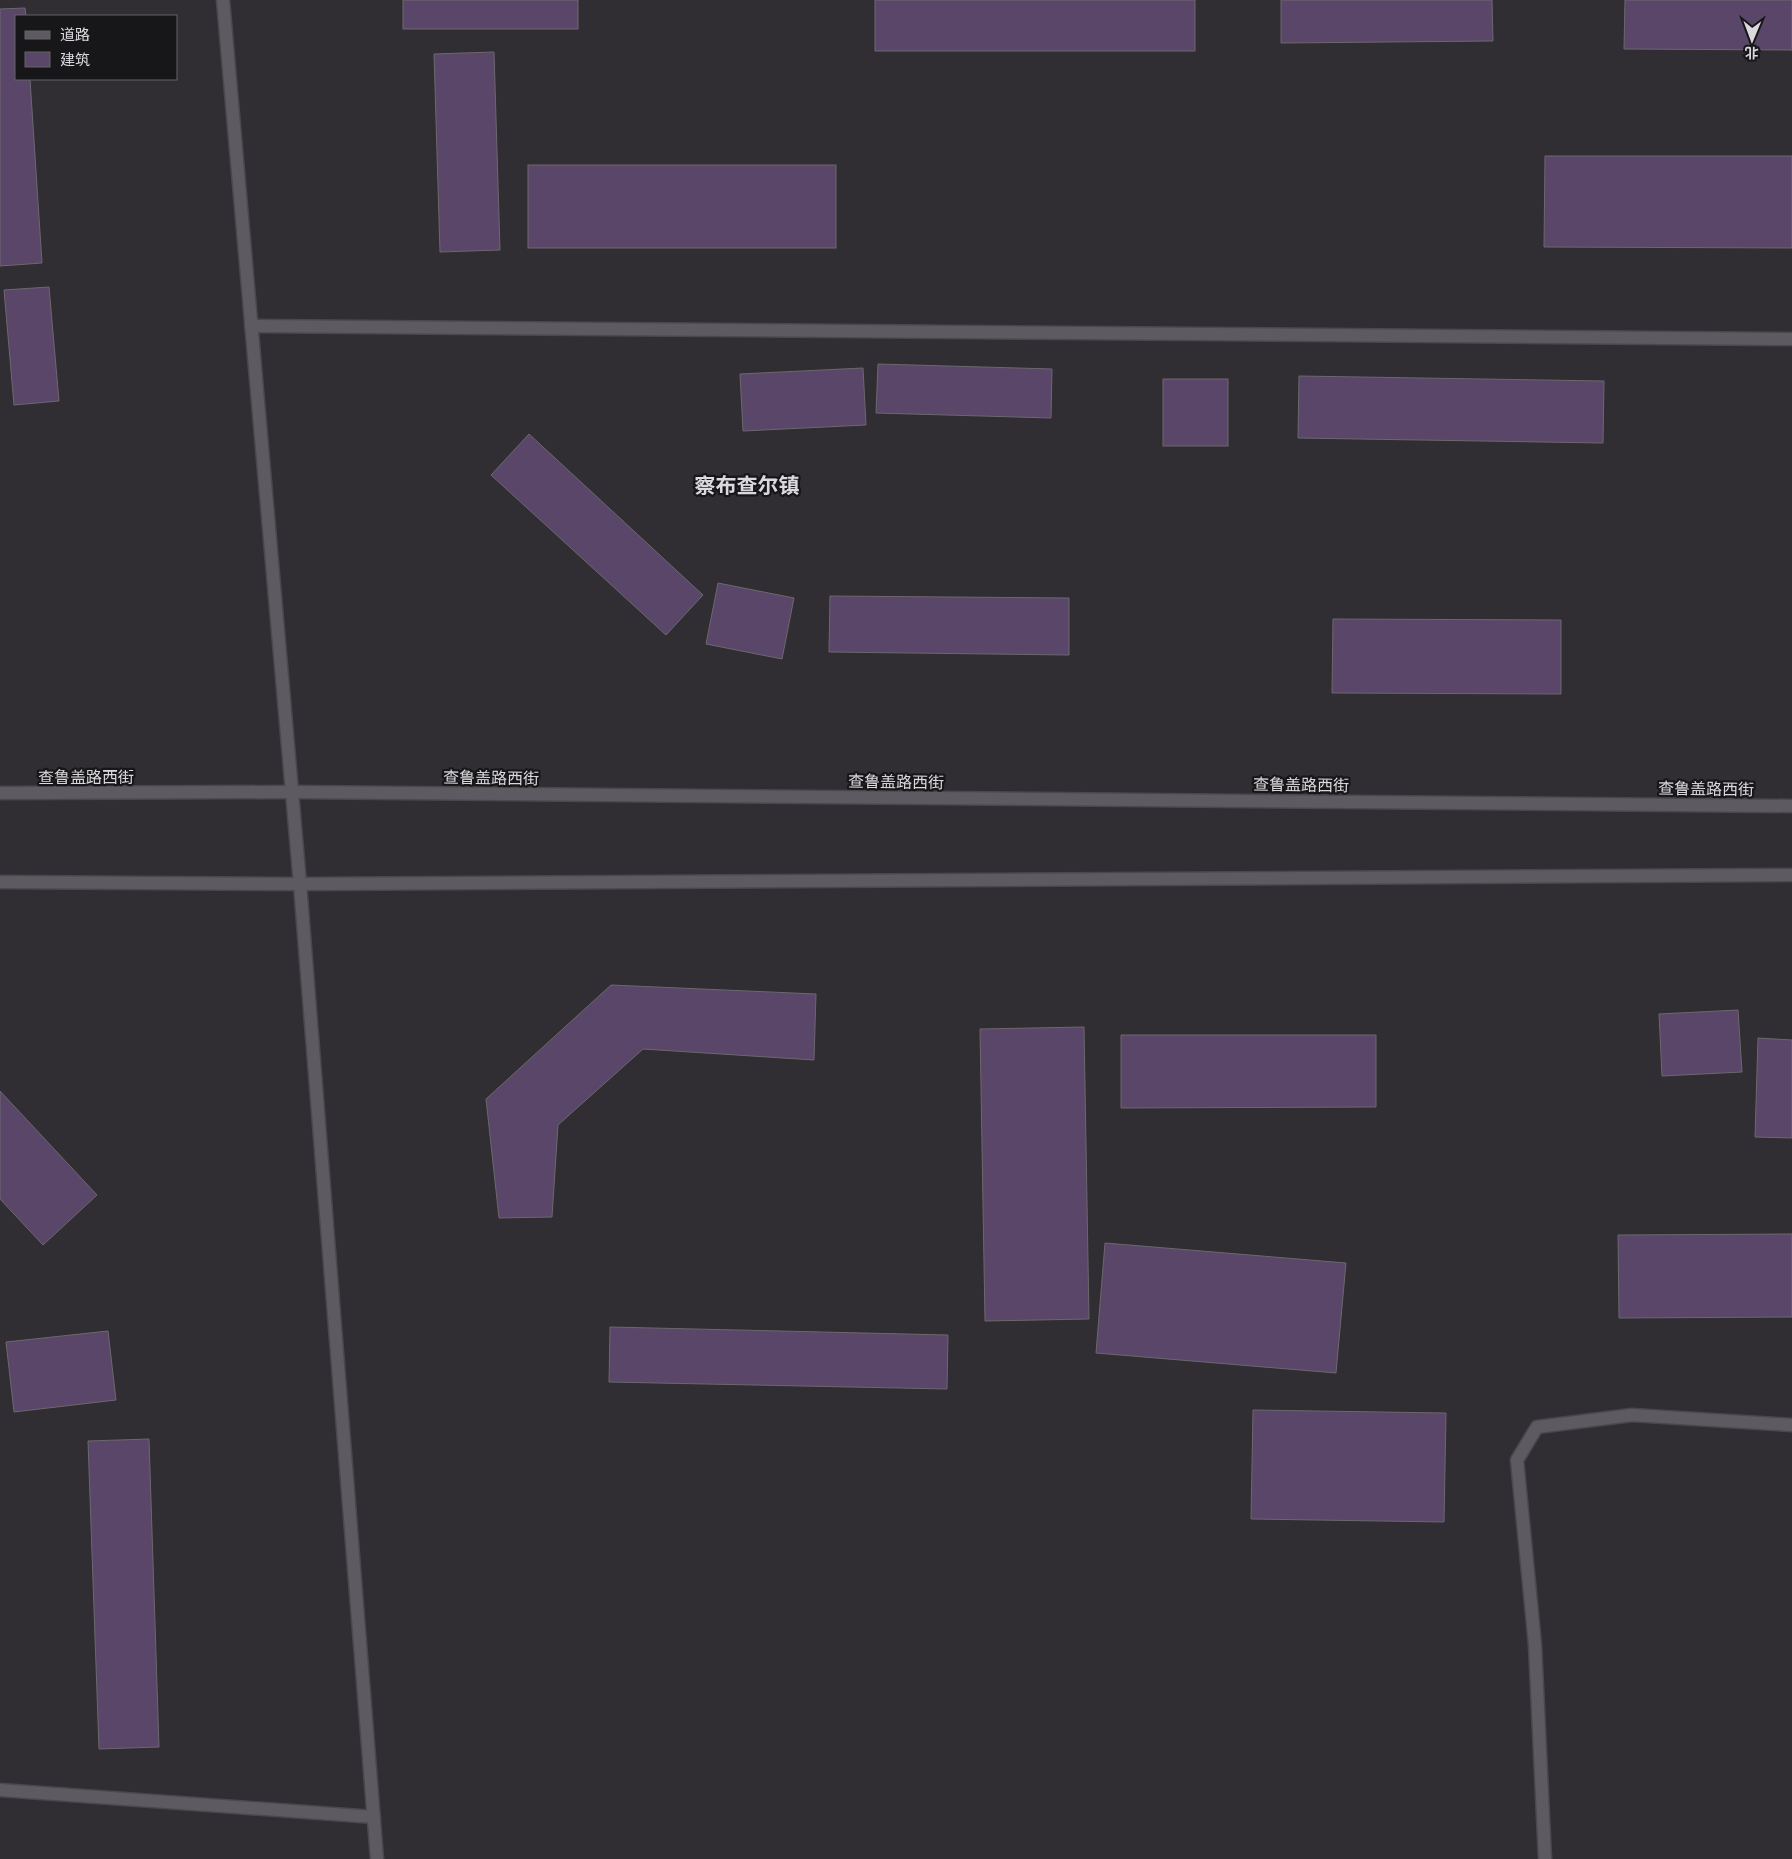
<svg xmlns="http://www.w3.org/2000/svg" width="1792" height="1859" viewBox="0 0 1792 1859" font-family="'DM Sans','Noto Sans SC',sans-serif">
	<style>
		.building { fill: #594669; stroke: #6c686f }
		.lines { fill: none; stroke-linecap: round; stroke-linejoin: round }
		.service-casing { stroke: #4b484d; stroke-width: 15 }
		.minor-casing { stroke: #4b484d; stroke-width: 15 }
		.tertiary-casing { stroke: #4b484d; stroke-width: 15 }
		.secondary-casing { stroke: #4b484d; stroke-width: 15 }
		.service { stroke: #5e5a61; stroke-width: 12 }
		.minor { stroke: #5e5a61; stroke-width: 12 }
		.tertiary { stroke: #5e5a61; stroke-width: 12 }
		.secondary { stroke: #5e5a61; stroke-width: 12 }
		.labels { text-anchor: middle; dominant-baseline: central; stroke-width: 4.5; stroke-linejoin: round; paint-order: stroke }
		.street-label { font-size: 16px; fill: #dbd9dd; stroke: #171619 }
		.district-label { font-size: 21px; font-weight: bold; fill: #dbd9dd; stroke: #171619 }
	</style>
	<rect width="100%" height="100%" fill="#302d33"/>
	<g class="building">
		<rect x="403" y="0" width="175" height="29"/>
		<rect x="875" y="0" width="320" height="51"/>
		<path d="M1281,0H1492L1493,41L1281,43Z"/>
		<path d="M1625,0H1792V50L1624,49Z"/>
		<path d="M25,8L26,16H16V79H30L42,263L0,266V9Z"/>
		<path d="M494,52L500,250L440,252L434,54Z"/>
		<path d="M1545,156H1792V248L1544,247Z"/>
		<rect x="528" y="165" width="308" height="83"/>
		<path d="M49,287L59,401L14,405L4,290Z"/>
		<path d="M878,364L1052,369L1051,418L876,413Z"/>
		<path d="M863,368L866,425L743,431L740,374Z"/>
		<path d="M1299,376L1604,381L1603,443L1298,438Z"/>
		<rect x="1163" y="379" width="65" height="67"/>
		<path d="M529,434L703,595L666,635L491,475Z"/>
		<path d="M718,583L794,598L782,659L706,644Z"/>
		<path d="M830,596L1069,598V655L829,652Z"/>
		<path d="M1333,619L1561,620V694L1332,693Z"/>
		<path d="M611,985L816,994L814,1060L643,1049L558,1125L552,1217L499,1218L486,1099Z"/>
		<path d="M1738,1010L1742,1072L1662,1076L1659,1014Z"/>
		<path d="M1084,1027L1089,1319L985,1321L980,1029Z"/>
		<path d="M1121,1035H1376V1107L1121,1108Z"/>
		<path d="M1758,1038L1792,1040V1138L1755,1137Z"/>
		<path d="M0,1091L97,1195L43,1245L0,1199Z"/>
		<path d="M1792,1234V1317L1619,1318L1618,1235Z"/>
		<path d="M1105,1243L1346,1263L1336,1373L1096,1353Z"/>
		<path d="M610,1327L948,1335L947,1389L609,1382Z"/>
		<path d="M108,1331L116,1400L14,1412L6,1342Z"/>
		<path d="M1253,1410L1446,1413L1444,1522L1251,1519Z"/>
		<path d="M149,1439L159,1747L99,1749L88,1441Z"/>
	</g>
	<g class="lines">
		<defs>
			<path id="service" d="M1545,1859L1535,1645L1517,1460L1537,1427L1632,1415L1792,1425"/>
			<g id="minor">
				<path d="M251,326L1792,339"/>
				<path d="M0,1790L374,1817"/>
			</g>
			<g id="tertiary">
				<path d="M292,792L1792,806"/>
				<path d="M300,884L1792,875"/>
			</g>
			<g id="secondary">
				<path d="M223,0L300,884L377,1859"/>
				<path d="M0,793L292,792"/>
				<path d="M0,882L300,884"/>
			</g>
		</defs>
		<use href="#service" class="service-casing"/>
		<use href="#minor" class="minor-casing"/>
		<use href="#tertiary" class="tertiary-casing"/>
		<use href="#secondary" class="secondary-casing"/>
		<use href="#service" class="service"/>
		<use href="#minor" class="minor"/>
		<use href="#tertiary" class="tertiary"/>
		<use href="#secondary" class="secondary"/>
	</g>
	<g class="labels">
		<g class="street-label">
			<text x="86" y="777">查鲁盖路西街</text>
			<text transform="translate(491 778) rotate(1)">查鲁盖路西街</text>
			<text transform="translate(896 782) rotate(1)">查鲁盖路西街</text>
			<text transform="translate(1301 785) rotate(1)">查鲁盖路西街</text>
			<text transform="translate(1706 789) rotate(1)">查鲁盖路西街</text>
		</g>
		<g class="district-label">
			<text x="747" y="486">察布查尔镇</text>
		</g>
	</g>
	<rect x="15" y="15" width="162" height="65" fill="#171619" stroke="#656467"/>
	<rect x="25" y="31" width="25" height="8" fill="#5e5a61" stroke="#656467"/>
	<text x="60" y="40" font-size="15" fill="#dbd9dd">道路</text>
	<rect x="25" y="52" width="25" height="15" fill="#594669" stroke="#656467"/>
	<text x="60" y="65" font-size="15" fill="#dbd9dd">建筑</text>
	<g transform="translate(1752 40) rotate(181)" stroke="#171619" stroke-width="4" paint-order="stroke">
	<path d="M0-4L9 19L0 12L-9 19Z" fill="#dbd9dd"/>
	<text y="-8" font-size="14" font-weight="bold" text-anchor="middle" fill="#dbd9dd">北</text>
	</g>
</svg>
